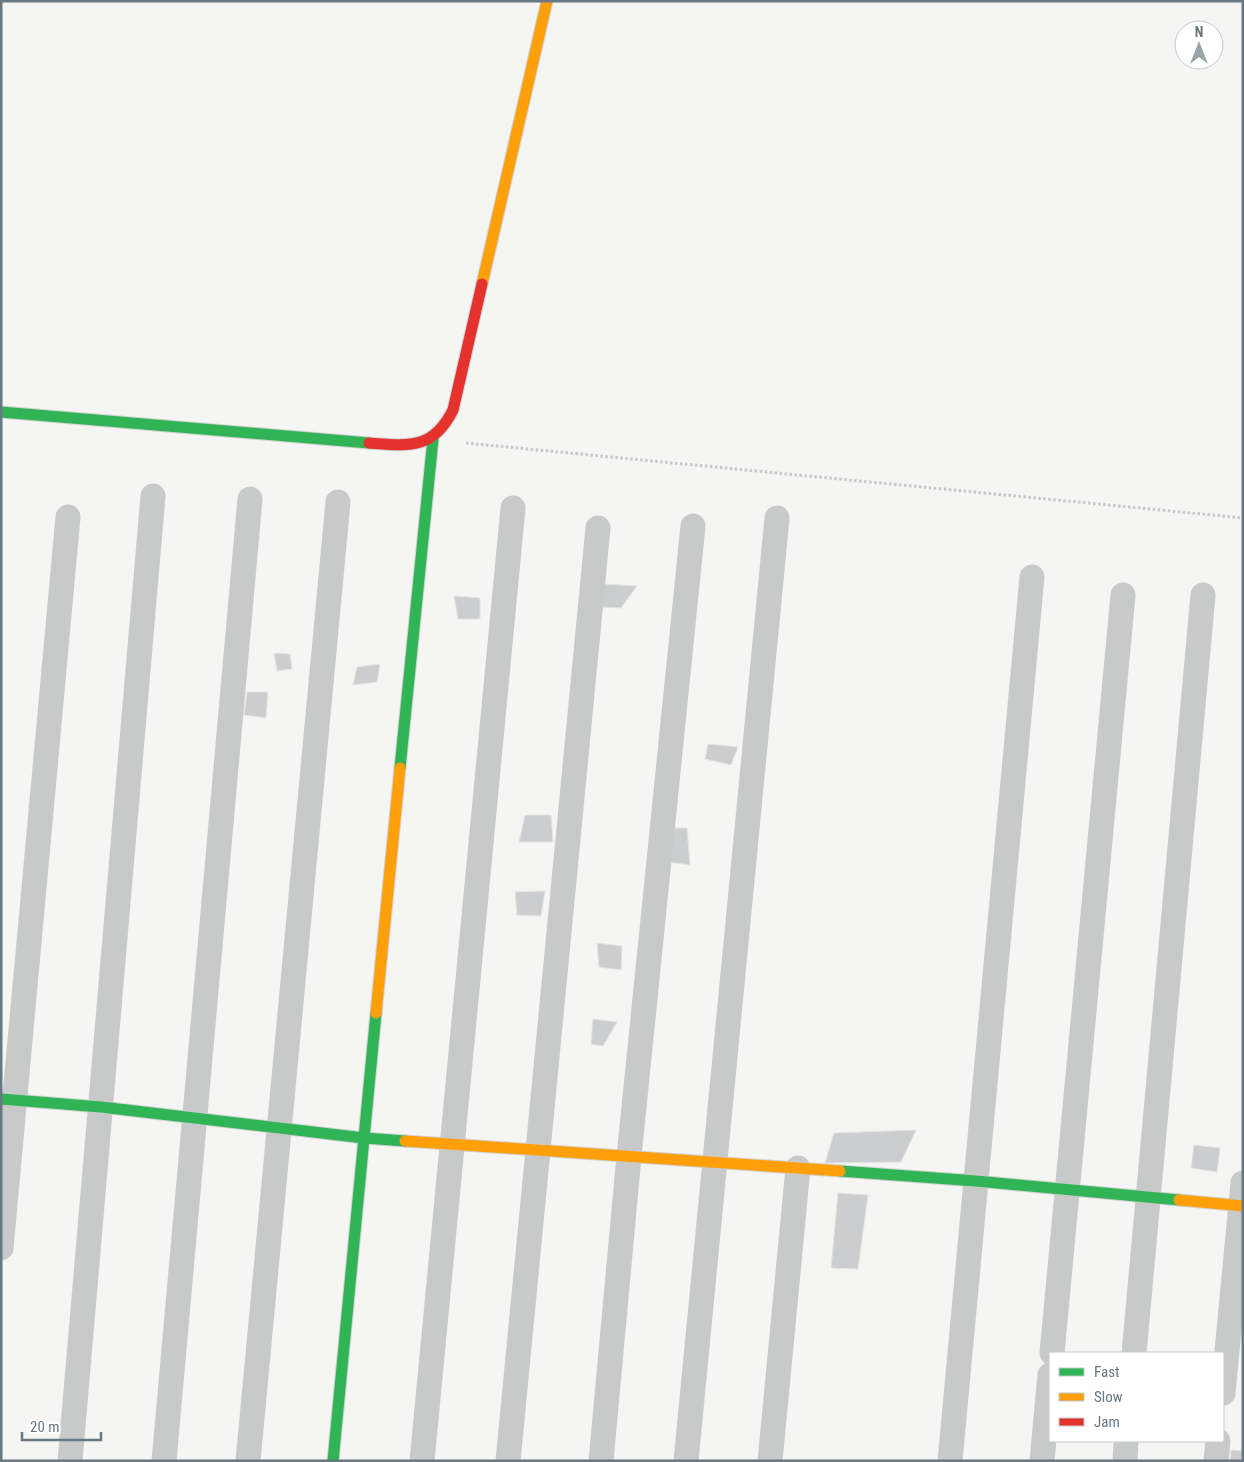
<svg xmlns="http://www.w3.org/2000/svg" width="1244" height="1462" viewBox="0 0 1244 1462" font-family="'Roboto Condensed',sans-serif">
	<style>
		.building { fill: #cccdce; stroke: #e4e4e4 }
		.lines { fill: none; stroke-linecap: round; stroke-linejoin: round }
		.fast-casing { stroke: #d1d2d2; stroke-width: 13 }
		.slow-casing { stroke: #d1d2d2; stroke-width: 13 }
		.jam-casing { stroke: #d1d2d2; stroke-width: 13 }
		.path { stroke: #c6c7c8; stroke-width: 3; stroke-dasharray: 2.5 2.5; stroke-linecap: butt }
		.street { stroke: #c8caca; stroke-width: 25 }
		.fast { stroke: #30b455; stroke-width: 11 }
		.slow { stroke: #ff9f0a; stroke-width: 11 }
		.jam { stroke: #e5322d; stroke-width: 11 }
	</style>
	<rect width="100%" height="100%" fill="#f5f5f4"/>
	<g class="building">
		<path d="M604,584L637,586L621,608L602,607Z"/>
		<path d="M454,596L480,598V619H458Z"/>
		<path d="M274,653L290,654L292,669L277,671Z"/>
		<path d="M380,664L377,682L353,685L357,667Z"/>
		<path d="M247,692H268L266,718L244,715Z"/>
		<path d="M708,744L738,747L731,765L705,759Z"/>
		<path d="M525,815H551L553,842H519Z"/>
		<path d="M670,828H687L690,865L668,862Z"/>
		<path d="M545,891L541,916L517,915L515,892Z"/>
		<path d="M597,943L622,946L621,970L599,967Z"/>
		<path d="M593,1019L617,1022L603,1046L591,1044Z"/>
		<path d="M916,1130L901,1162L825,1163L834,1133Z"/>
		<path d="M1194,1145L1220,1148L1217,1172L1191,1168Z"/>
		<path d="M838,1193L868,1195L858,1269L831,1268Z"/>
		<path d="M1231,1450L1243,1451V1461H1230Z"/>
	</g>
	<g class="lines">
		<defs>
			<g id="fast">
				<path d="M1,412L369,443"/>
				<path d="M400,768L433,439"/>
				<path d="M1,1099L101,1107L364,1138L376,1013"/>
				<path d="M840,1171L976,1181L1179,1200"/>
				<path d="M333,1461L364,1138L405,1141"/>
			</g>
			<g id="slow">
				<path d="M482,284L547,1"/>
				<path d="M376,1013L400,768"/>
				<path d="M405,1141L840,1171"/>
				<path d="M1179,1200L1243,1206"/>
			</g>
			<path id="jam" d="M369,443C409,446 433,450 453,410L482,284"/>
		</defs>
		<use href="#fast" class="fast-casing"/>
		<use href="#slow" class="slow-casing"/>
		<use href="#jam" class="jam-casing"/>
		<path class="path" d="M466,443L1243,518"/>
		<g class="street">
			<path d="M1,1248L68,517"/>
			<path d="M1052,1353L1123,595"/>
			<path d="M1134,1353L1203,595"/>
			<path d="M1223,1393L1243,1183"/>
			<path d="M70,1461L153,496"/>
			<path d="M164,1461L250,499"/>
			<path d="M248,1461L338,502"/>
			<path d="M422,1461L513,508"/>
			<path d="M508,1461L598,528"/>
			<path d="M601,1461L629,1156L693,526"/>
			<path d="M686,1461L777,518"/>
			<path d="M770,1461L798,1168"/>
			<path d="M950,1461L1032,577"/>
			<path d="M1042,1461L1050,1375"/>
			<path d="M1125,1461L1126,1441"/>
			<path d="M1216,1461L1218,1441"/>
		</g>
		<use href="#fast" class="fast"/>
		<use href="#slow" class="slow"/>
		<use href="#jam" class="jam"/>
	</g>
	<rect width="1244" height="1462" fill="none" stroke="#687882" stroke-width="5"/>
	<rect x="1049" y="1352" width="175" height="90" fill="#ffffff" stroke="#c3c9cd"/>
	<rect x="1059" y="1368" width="25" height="8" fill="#30b455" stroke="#c3c9cd"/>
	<text x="1094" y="1377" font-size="15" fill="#687882">Fast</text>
	<rect x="1059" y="1393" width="25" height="8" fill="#ff9f0a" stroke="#c3c9cd"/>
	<text x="1094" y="1402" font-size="15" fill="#687882">Slow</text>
	<rect x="1059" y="1418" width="25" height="8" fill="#e5322d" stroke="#c3c9cd"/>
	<text x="1094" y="1427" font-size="15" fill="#687882">Jam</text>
	<g transform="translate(1199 45)"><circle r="24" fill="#ffffff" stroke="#c3c9cd"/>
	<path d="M0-4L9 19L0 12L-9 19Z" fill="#99a4aa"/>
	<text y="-8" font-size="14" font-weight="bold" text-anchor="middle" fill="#687882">N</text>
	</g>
	<path d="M22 1432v8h79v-8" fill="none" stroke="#687882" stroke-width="2.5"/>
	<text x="30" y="1432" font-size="15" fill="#687882" stroke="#ffffff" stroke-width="4" paint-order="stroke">20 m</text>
</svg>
